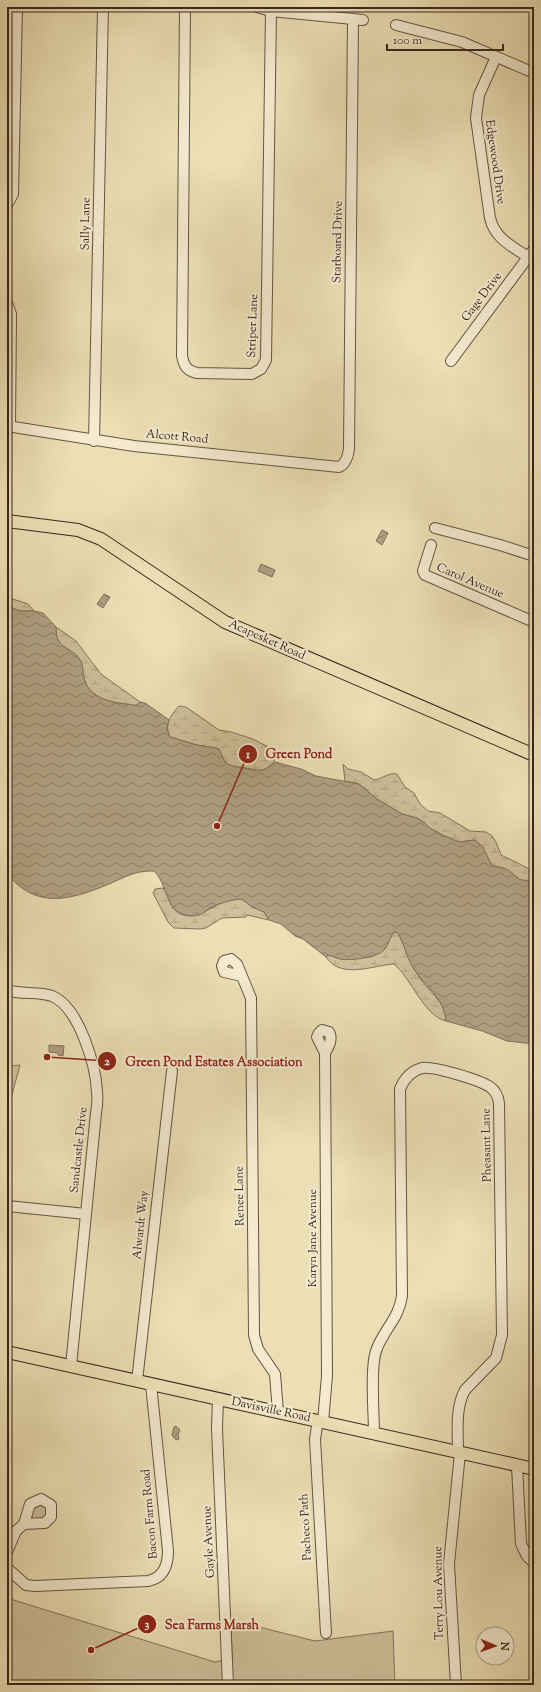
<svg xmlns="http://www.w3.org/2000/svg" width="541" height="1692" viewBox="0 0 541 1692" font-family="'Sorts Mill Goudy',serif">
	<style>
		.green { fill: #cec09b; stroke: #84735c }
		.wetland { fill: url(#wetland-marsh); stroke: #84735c }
		.water { fill: url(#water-waves); stroke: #806f59 }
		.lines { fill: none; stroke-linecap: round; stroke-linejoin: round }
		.minor-casing { stroke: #665442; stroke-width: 12 }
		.major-casing { stroke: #3a261c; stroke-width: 14 }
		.minor { stroke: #f3eacf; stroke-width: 10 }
		.major { stroke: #ecdfb5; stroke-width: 12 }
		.labels { text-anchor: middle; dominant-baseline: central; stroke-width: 4; stroke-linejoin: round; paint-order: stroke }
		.street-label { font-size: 12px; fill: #3a261c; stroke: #f3eacf }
		.leader { fill: none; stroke: #8f2418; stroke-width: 1.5 }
		.callout-dot { fill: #8f2418; stroke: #f3eacf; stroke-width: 1.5 }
		.mark-label { font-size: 12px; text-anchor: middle; font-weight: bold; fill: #fff }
		.callout-label { font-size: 13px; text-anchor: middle; font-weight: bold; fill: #8f2418; stroke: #f3eacf; stroke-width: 4; stroke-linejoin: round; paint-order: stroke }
	</style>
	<defs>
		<pattern id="wetland-marsh" width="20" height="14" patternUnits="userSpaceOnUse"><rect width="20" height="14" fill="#cec09b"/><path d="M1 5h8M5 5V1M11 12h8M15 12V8" fill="none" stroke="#b2a585"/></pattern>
		<pattern id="water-waves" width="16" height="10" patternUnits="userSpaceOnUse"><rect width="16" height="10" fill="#afa081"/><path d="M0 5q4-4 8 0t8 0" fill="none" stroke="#8f8269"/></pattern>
	</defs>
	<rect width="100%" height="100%" fill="#ecdfb5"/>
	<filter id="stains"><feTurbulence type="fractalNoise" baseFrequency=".005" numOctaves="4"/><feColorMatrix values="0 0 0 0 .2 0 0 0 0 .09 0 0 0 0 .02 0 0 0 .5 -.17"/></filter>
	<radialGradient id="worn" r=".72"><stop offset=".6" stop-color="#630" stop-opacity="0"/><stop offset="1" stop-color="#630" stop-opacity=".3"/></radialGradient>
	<g class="green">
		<path d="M20,1065L7,1113V1066Z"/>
		<path d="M34,1504L47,1505L46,1519H34L31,1516Z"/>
		<path d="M7,1598L215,1662L232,1658L231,1620L315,1641L393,1631L395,1685H7Z"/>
	</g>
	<g class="wetland">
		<path d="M7,597L28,604L34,611H20L7,606Z"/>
		<path d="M56,627L76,641L101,674L140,702L138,705C133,706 130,704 126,704C109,702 91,698 85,681C82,675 84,666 80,660C71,646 55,650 56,627Z"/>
		<path d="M179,706L186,707L219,730L231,732L253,739L280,753C265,774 265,771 241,767C235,766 231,768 226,763C223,760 222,754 219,749L216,748L197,745L170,737C164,724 170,716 179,706Z"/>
		<path d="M343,764L348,769L361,772L374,780C382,779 389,772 397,774L405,787L414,793L420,804L428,811L440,813L470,831L486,832L492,836L496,842L501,855L534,871V880L522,881L504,868L494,866L489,861L483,847L475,840L459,842L445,836L431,829L425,823L417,818L402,814L377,799L359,784L345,781Z"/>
		<path d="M163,888C169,895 169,904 175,910C192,926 213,904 230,900C233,899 238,899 242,899L250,905L264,912L269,920L247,915L246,917L222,918L206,928L200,929L174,928L168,922L153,893L155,889Z"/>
		<path d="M396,932L399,935C406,948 411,965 419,977C430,993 445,1001 446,1021C424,1016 411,978 394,964C374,965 341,980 326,957L328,955L342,959L371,957L385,949L393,933Z"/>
	</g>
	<g class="water">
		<path d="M382,530L388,533L382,545L376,541Z"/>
		<path d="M261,564L275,570L272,577L258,571Z"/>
		<path d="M104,594L110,597L103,608L97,604Z"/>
		<path d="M7,606L20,611H34L43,613L56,627C55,650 71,646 80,660C84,665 82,675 85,681C91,698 109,702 125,704C130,704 133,706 138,705L140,702L145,703L169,720L167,729L170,737L197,745L216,748C223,751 221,758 226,763C229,766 255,771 259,771C266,770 270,766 275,762L301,769L316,776L359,784L377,799L402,814L417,818L425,823L431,829L445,836L459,842L475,840L483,847L491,864C496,868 500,867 506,869C520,876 513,882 534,880V1044L507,1041L482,1031L446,1021C445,997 421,984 411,964C406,955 404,944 399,935L396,932L393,933C390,939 388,945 384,950C377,958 350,961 340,959C336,958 333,956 328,955L326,957L303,939L295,936L281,924L269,920L264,912L252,907L242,899C230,900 220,903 210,908C206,910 203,914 199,915C191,918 176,914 172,906C165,895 163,879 154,871C132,870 119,881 99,888C63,902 34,906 7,874Z"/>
		<path d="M49,1045L64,1046L63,1056L58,1055V1053L49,1052Z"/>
		<path d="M176,1426L180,1430L178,1435L179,1439L176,1440L172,1435L174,1427Z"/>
	</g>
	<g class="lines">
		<defs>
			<g id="minor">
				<path d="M185,7L182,356C184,366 187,371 197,373L252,374L261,369L266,360L271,11"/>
				<path d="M257,7L271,11L363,20"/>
				<path d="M396,25L462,42L534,73"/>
				<path d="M496,57L479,95L476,118L490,218C495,239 512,246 528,257"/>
				<path d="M7,205L13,194L17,7"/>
				<path d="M7,303L11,314L10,427"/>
				<path d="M451,361L534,249"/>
				<path d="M7,426L134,446L339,467C346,464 348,456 349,449L353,20"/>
				<path d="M94,441L103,7"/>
				<path d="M435,528L500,545L534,556"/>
				<path d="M431,545L423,571L425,575L534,622"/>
				<path d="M242,976L224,972L222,966L224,961L231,959L237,964L251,998L254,1335L258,1349L275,1374L278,1412"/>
				<path d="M7,990C21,995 38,991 52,996C79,1007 96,1066 97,1092C98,1099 97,1107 96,1113L71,1366"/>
				<path d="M322,1030L329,1032C333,1039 329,1046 325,1053L317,1037L319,1033Z"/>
				<path d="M7,1206L86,1214"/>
				<path d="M137,1381L172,1071"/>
				<path d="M218,1398L217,1429L228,1685"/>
				<path d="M318,1420L315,1439L326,1633"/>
				<path d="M323,1422L327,1376L325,1053"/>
				<path d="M374,1434C374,1413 370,1369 376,1351C383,1330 399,1319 402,1296L400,1089C404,1079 411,1071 422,1068C434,1066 480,1080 490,1087C496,1091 498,1096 499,1103L502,1335L496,1358L465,1390C455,1408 458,1432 458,1452"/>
				<path d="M517,1466L521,1544L527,1556L534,1563"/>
				<path d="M41,1499L51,1505V1517L45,1523L24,1524L30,1504Z"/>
				<path d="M7,1552L16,1531L24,1524"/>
				<path d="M7,1568L26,1585L35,1586L148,1581C163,1578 168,1566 168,1551L151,1384"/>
				<path d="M456,1685L449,1564L460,1453"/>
			</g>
			<g id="major">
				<path d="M7,521L78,530L101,539L225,622L534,755"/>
				<path d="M7,1352L534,1469"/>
			</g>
		</defs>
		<use href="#minor" class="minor-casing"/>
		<use href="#major" class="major-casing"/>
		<use href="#minor" class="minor"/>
		<use href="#major" class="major"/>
	</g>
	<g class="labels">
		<g class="street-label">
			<text transform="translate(495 162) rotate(82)">Edgewood Drive</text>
			<text transform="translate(86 224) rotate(-89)">Sally Lane</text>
			<text transform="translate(338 242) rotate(-89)">Starboard Drive</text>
			<text transform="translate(482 297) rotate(-53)">Gage Drive</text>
			<text transform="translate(253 326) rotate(-88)">Striper Lane</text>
			<text transform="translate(177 437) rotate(5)">Alcott Road</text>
			<text transform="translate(470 581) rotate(23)">Carol Avenue</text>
			<text transform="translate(267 640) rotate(24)">Acapesket Road</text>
			<text transform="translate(487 1145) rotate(-91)">Pheasant Lane</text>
			<text transform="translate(79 1150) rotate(-84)">Sandcastle Drive</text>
			<text transform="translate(240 1196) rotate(-91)">Renee Lane</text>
			<text transform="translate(141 1225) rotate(-84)">Alwardt Way</text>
			<text transform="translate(313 1238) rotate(-90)">Karyn Jane Avenue</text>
			<text transform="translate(271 1410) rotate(12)">Davisville Road</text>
			<text transform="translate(150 1514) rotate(-95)">Bacon Farm Road</text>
			<text transform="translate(306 1527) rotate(-93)">Pacheco Path</text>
			<text transform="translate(209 1542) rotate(-93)">Gayle Avenue</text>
			<text transform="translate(439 1593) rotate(-91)">Terry Lou Avenue</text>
		</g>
	</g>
	<path class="leader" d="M217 826L248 754M47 1057L107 1061M91 1650L147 1624"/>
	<g class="callout-dot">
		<circle cx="217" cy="826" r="4"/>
		<circle cx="47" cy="1057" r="4"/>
		<circle cx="91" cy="1650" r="4"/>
		<circle cx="248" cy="754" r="10"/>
		<circle cx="107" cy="1061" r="10"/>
		<circle cx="147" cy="1624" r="10"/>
	</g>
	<g class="mark-label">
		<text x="248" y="758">1</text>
		<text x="107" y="1065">2</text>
		<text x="147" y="1628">3</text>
	</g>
	<g class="callout-label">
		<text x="299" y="758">Green Pond</text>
		<text x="214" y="1066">Green Pond Estates Association</text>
		<text x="212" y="1629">Sea Farms Marsh</text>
	</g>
	<rect width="541" height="1692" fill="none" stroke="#ecdfb5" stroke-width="24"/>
	<rect x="8" y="8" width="525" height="1676" fill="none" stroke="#3a261c" stroke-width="2"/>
	<rect x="12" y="12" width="517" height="1668" fill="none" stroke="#3a261c"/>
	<g transform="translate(495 1646) rotate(92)"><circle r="19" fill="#f3eacf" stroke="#a99c87"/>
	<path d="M0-3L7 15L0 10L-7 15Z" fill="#8f2418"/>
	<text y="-6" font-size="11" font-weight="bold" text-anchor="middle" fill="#3a261c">N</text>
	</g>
	<path d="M387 44v6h116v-6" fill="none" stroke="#3a261c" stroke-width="2"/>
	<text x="393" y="44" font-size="12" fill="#3a261c" stroke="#f3eacf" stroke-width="3" paint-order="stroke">100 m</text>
	<rect width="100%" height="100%" filter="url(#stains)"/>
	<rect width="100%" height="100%" fill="url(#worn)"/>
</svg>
